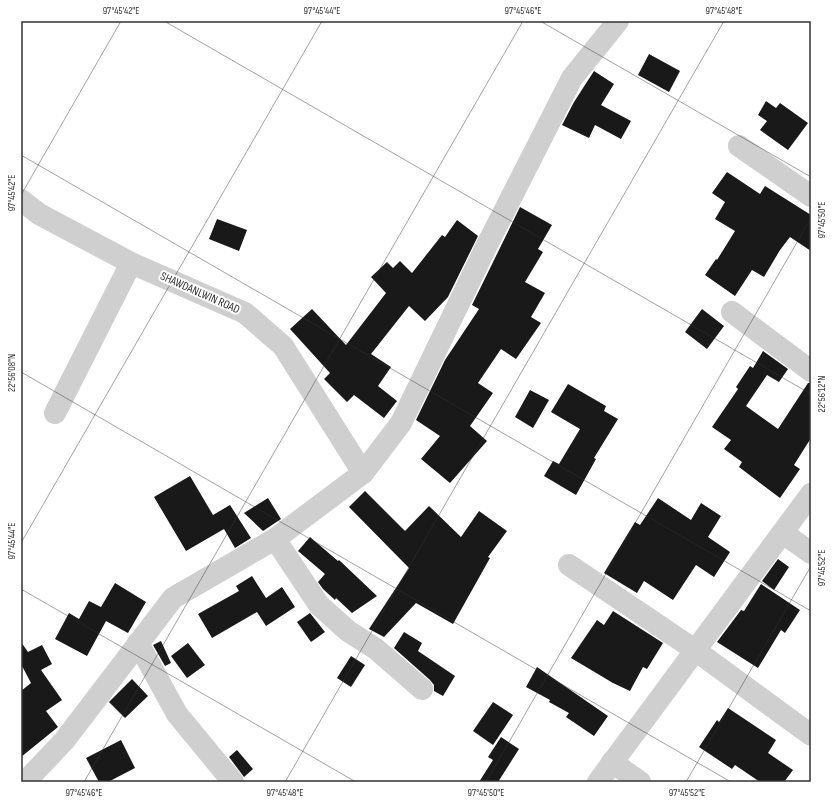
<svg xmlns="http://www.w3.org/2000/svg" width="832" height="803" viewBox="0 0 832 803" font-family="'Sofia Sans Condensed',sans-serif">
	<style>
		.building { fill: #191919 }
		.lines { fill: none; stroke-linecap: round; stroke-linejoin: round }
		.minor { stroke: #cfcfcf; stroke-width: 22 }
		.ticks { fill: none; stroke: #323232; stroke-width: 1; stroke-opacity: 0.45 }
		.labels { text-anchor: middle; dominant-baseline: central; stroke-width: 4; stroke-linejoin: round; paint-order: stroke }
		.street-label { font-size: 12px; fill: #323232; stroke: #fff }
		.neatline { fill: none; stroke: #323232; stroke-width: 1.5 }
		.ticks-label { font-size: 10px; text-anchor: middle; fill: #323232 }
	</style>
	<rect width="100%" height="100%" fill="#fff"/>
	<g class="building">
		<path d="M649,54L680,71L669,92L638,75Z"/>
		<path d="M594,71L614,84L601,105L631,121L621,139L595,125L589,138L562,125L574,102Z"/>
		<path d="M766,101L776,108L780,103L808,123L788,150L760,130L767,121L758,115Z"/>
		<path d="M727,172L760,194L765,186L811,215V251L790,237L780,250L764,277L752,270L735,296L705,275L716,259L717,260L735,231L715,219L725,202L712,193Z"/>
		<path d="M520,207L552,225L538,249L543,252L525,282L545,293L531,317L541,323L516,359L501,349L478,383L493,393L470,426L487,441L450,483L421,459L440,436L416,420L445,360L479,309L472,305Z"/>
		<path d="M217,219L247,230L239,251L209,239Z"/>
		<path d="M457,220L478,236L448,297L425,321L409,306L371,354L391,367L378,386L397,401L384,418L354,395L347,402L324,379L330,373L290,329L312,309L346,345L386,293L371,277L387,262L393,268L400,261L412,273L442,235L445,237Z"/>
		<path d="M702,309L724,326L707,349L685,332Z"/>
		<path d="M763,351L788,369L779,382L767,375L746,406L778,429L808,383H811V438L794,465L800,469L780,498L739,467L742,462L724,449L731,440L712,427L738,389L736,387L750,366L753,368Z"/>
		<path d="M568,384L606,406L604,411L618,419L594,458L596,459L576,495L544,476L553,461L559,464L580,429L551,412Z"/>
		<path d="M530,390L549,400L533,428L515,417Z"/>
		<path d="M190,476L213,515L230,505L251,538L235,548L224,529L186,551L154,497Z"/>
		<path d="M365,491L405,531L429,506L461,537L479,511L507,531L488,557L490,558L453,624L416,603L384,637L369,629L409,568L349,507Z"/>
		<path d="M268,498L281,519L263,531L244,513Z"/>
		<path d="M658,498L691,520L701,503L721,516L708,537L730,552L714,577L696,565L673,600L644,581L637,593L604,573L635,522L640,525Z"/>
		<path d="M310,537L338,561L339,560L377,596L352,613L336,598L335,600L323,589L318,582L325,574L298,551Z"/>
		<path d="M778,559L789,567L774,590L762,581Z"/>
		<path d="M252,576L266,598L282,587L295,607L266,626L257,612L212,638L198,614L239,591L236,586Z"/>
		<path d="M115,583L146,602L128,633L106,621L87,656L55,639L69,613L79,619L89,601L101,607Z"/>
		<path d="M761,584L800,610L785,633L781,630L758,668L717,642L741,610L744,611Z"/>
		<path d="M613,611L663,643L647,669L643,667L630,691L613,683L571,658L597,620L604,625Z"/>
		<path d="M310,613L325,632L311,642L297,622Z"/>
		<path d="M404,632L422,643L418,651L455,676L443,696L434,691V685L430,680L394,648Z"/>
		<path d="M161,641L171,663L165,666L153,645Z"/>
		<path d="M21,642L28,652L42,645L52,664L41,670L62,700L46,711L58,727L21,757V691L31,683L21,664Z"/>
		<path d="M188,643L205,665L187,678L171,656Z"/>
		<path d="M351,656L365,665L351,687L337,678Z"/>
		<path d="M537,667L608,716L594,736L566,717L569,713L549,702L550,700L526,687Z"/>
		<path d="M132,679L148,696L125,718L109,702Z"/>
		<path d="M493,702L513,715L493,745L473,731Z"/>
		<path d="M728,708L776,740L768,753L793,770L784,782H760L735,765L732,769L699,747L717,720L719,722Z"/>
		<path d="M501,737L519,749L498,782H479L493,760L488,757Z"/>
		<path d="M121,740L135,768L108,782H99L86,758Z"/>
		<path d="M237,750L253,769L244,777L229,757Z"/>
	</g>
	<g class="lines">
		<g class="minor">
			<path d="M739,146L811,196"/>
			<path d="M21,200L39,214L131,263L245,313L283,346L363,473"/>
			<path d="M732,312L811,371"/>
			<path d="M55,413L131,263"/>
			<path d="M783,533L811,553"/>
			<path d="M275,539L319,605L348,631L376,649L422,689"/>
			<path d="M569,565L695,650L811,735"/>
			<path d="M138,643L177,714L233,782"/>
			<path d="M612,762L640,782"/>
			<path d="M25,782L64,741L173,598L275,539L363,473L401,423L488,243L572,78L618,21"/>
			<path d="M598,782L811,494"/>
		</g>
	</g>
	<path class="ticks" d="M164,21L811,394M540,21L811,177M21,155L811,611M21,195L121,21M21,372L731,782M21,543L322,21M21,589L356,782M84,782L523,21M285,782L724,21M486,782L811,218M686,782L811,566"/>
	<g class="labels">
		<g class="street-label">
			<text transform="translate(200 293) rotate(24)">SHAWDANLWIN ROAD</text>
		</g>
	</g>
	<rect width="832" height="803" fill="none" stroke="#ffffff" stroke-width="44"/>
	<rect x="22" y="22" width="788" height="759" class="neatline"/>
	<g class="ticks-label">
		<text x="121" y="14">97°45'42"E</text>
		<text x="322" y="14">97°45'44"E</text>
		<text x="523" y="14">97°45'46"E</text>
		<text x="724" y="14">97°45'48"E</text>
		<text transform="translate(11 193) rotate(-90)" y="4">97°45'42"E</text>
		<text transform="translate(821 220) rotate(-90)" y="4">97°45'50"E</text>
		<text transform="translate(11 373) rotate(-90)" y="4">22°56'08"N</text>
		<text transform="translate(821 394) rotate(-90)" y="4">22°56'12"N</text>
		<text transform="translate(11 541) rotate(-90)" y="4">97°45'44"E</text>
		<text transform="translate(821 568) rotate(-90)" y="4">97°45'52"E</text>
		<text x="84" y="796">97°45'46"E</text>
		<text x="285" y="796">97°45'48"E</text>
		<text x="486" y="796">97°45'50"E</text>
		<text x="687" y="796">97°45'52"E</text>
	</g>
</svg>
